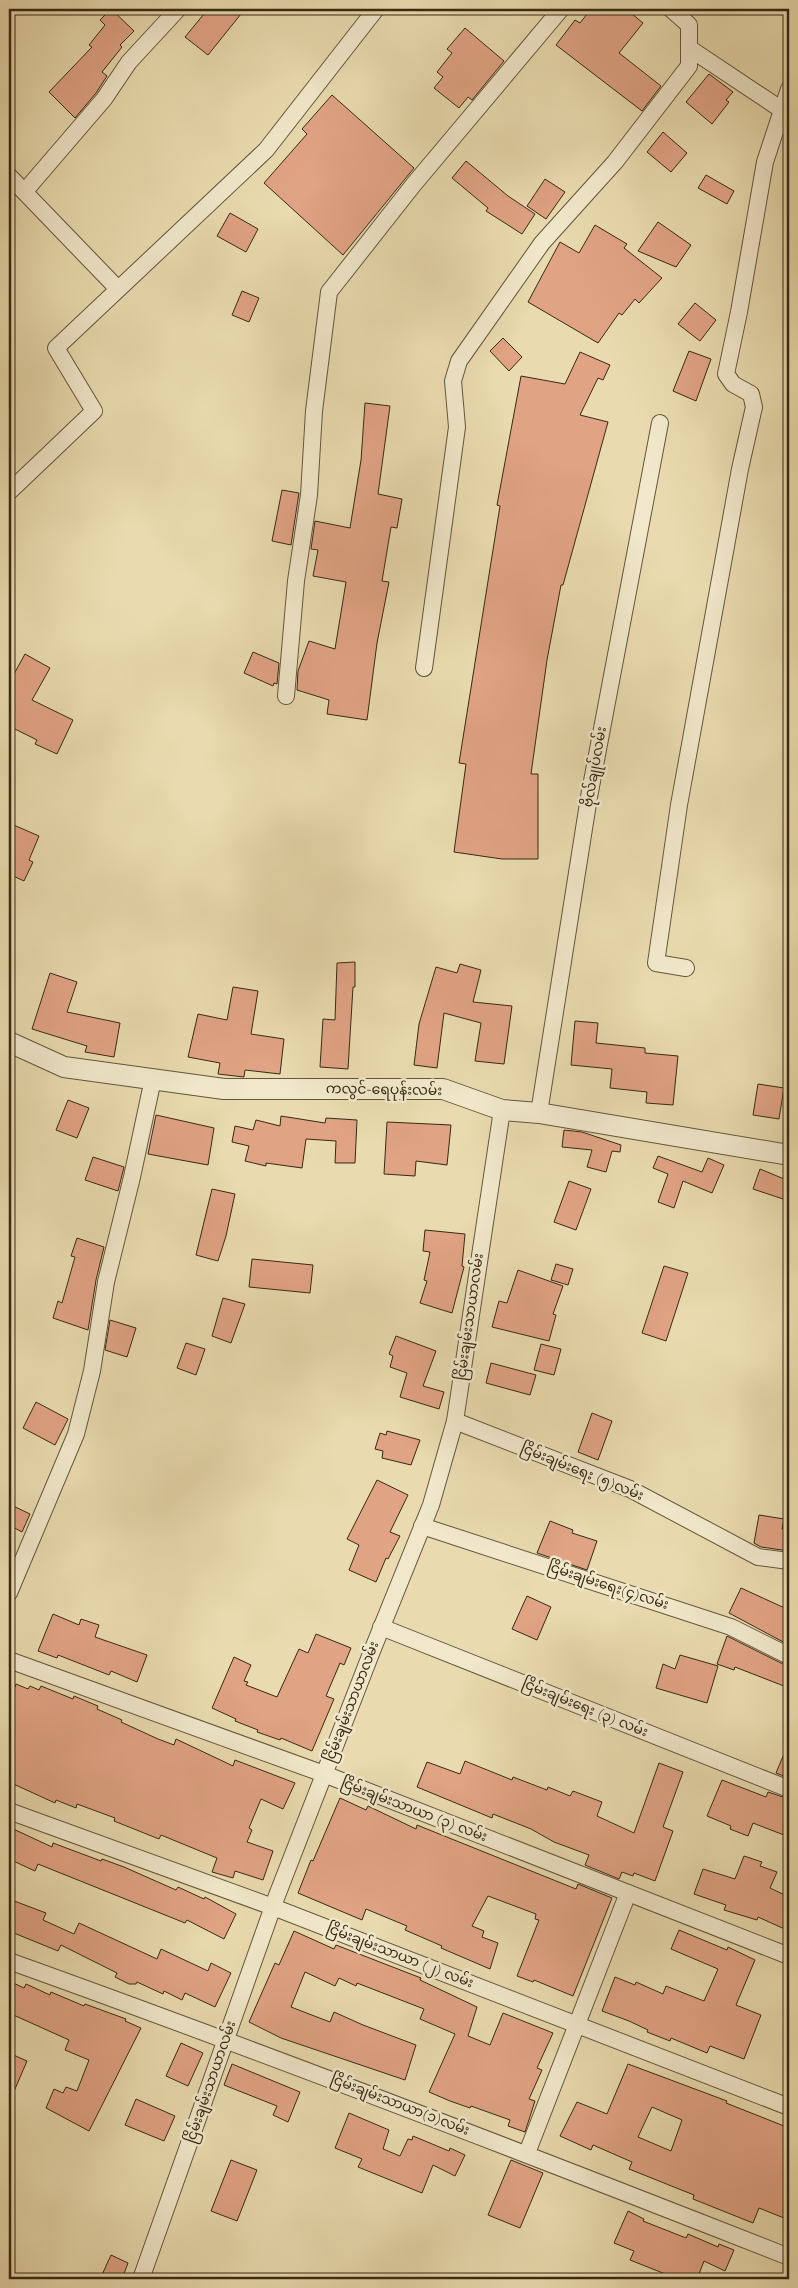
<svg xmlns="http://www.w3.org/2000/svg" width="798" height="2288" viewBox="0 0 798 2288" font-family="'Old Standard TT','Noto Sans Myanmar',serif">
	<style>
		.building { fill: #e0a384; stroke: #382914; fill-rule: evenodd }
		.lines { fill: none; stroke-linecap: round; stroke-linejoin: round }
		.minor-casing { stroke: #64563b; stroke-width: 18 }
		.tertiary-casing { stroke: #64563b; stroke-width: 22 }
		.minor { stroke: #f1e8cb; stroke-width: 16 }
		.tertiary { stroke: #f1e8cb; stroke-width: 20 }
		.labels { text-anchor: middle; dominant-baseline: central; stroke-width: 5; stroke-linejoin: round; paint-order: stroke }
		.street-label { font-size: 14px; fill: #382914; stroke: #f1e8cb }
	</style>
	<rect width="100%" height="100%" fill="#e9dbaf"/>
	<filter id="stains"><feTurbulence type="fractalNoise" baseFrequency=".004" numOctaves="4"/><feColorMatrix values="0 0 0 0 .2 0 0 0 0 .09 0 0 0 0 .02 0 0 0 .5 -.17"/></filter>
	<radialGradient id="worn" r=".72"><stop offset=".6" stop-color="#630" stop-opacity="0"/><stop offset="1" stop-color="#630" stop-opacity=".3"/></radialGradient>
	<g class="building">
		<path d="M111,9L134,31L120,45L122,47L102,72L107,76L96,93L75,118L49,92L92,47L89,45L105,25L100,20Z"/>
		<path d="M208,9H245L208,55L185,37Z"/>
		<path d="M591,9H626L643,23L619,53L661,86L642,111L556,45L575,20L580,23Z"/>
		<path d="M465,28L504,61L472,100L468,97L459,108L434,88L443,77L437,72L452,53L447,49Z"/>
		<path d="M709,74L733,92L726,100L729,102L712,124L686,102Z"/>
		<path d="M332,95L414,168L343,255L264,183L307,134L302,129Z"/>
		<path d="M663,132L687,153L671,172L647,152Z"/>
		<path d="M466,161L508,196L535,214L522,234L486,211L488,208L452,178Z"/>
		<path d="M706,175L734,191L727,204L698,188Z"/>
		<path d="M545,179L565,192L546,219L527,206Z"/>
		<path d="M230,213L258,229L246,252L217,236Z"/>
		<path d="M658,222L691,245L676,267L638,251Z"/>
		<path d="M595,225L627,244L624,248L662,278L639,303L635,299L622,315L619,313L598,343L528,302L560,242L579,253Z"/>
		<path d="M242,291L259,298L249,322L232,315Z"/>
		<path d="M695,303L716,320L700,341L678,324Z"/>
		<path d="M503,338L522,357L509,371L490,351Z"/>
		<path d="M689,351L711,359L696,401L673,391Z"/>
		<path d="M580,352L610,365L603,380L598,378L580,415L608,422L563,585H561L547,660L531,774H538V859H502L454,852L466,764L459,763L500,506L497,505L521,376L565,384Z"/>
		<path d="M365,403L390,406L378,494L402,499L397,528L391,527L382,581L389,582L377,643L367,720L327,714L329,700L297,690L298,671L309,641L335,649L346,582L313,576L318,550L311,549L315,521L350,528L361,460Z"/>
		<path d="M282,490L299,493L291,545L272,541Z"/>
		<path d="M253,652L279,663L277,684L274,683L273,686L244,673Z"/>
		<path d="M25,654L50,668L32,700L73,720L57,754L35,744L37,740L9,726V683Z"/>
		<path d="M9,823L39,836L29,860L33,862L24,881L9,874Z"/>
		<path d="M355,962V987H353L348,1069L320,1067L323,1019L335,1020L337,963Z"/>
		<path d="M460,964L481,970L473,1002L512,1006L504,1064L475,1061L481,1023L444,1013L437,1068L414,1065L419,1024L436,967L457,973Z"/>
		<path d="M50,973L77,982L67,1012L120,1023L114,1057L85,1052L87,1046L32,1029Z"/>
		<path d="M233,987L258,991L251,1034L284,1039L280,1074L245,1070L244,1077L218,1074L220,1063L188,1057L198,1014L227,1020Z"/>
		<path d="M575,1021L598,1023L596,1043L645,1048V1053L678,1056L673,1105L646,1103L647,1092L610,1088L612,1069L571,1065Z"/>
		<path d="M758,1084L784,1088L779,1119L753,1115Z"/>
		<path d="M68,1100L89,1108L77,1138L56,1130Z"/>
		<path d="M156,1115L214,1128L208,1165L148,1154Z"/>
		<path d="M281,1116L325,1123L326,1118L357,1120L355,1163H335L336,1141L306,1139L302,1168L266,1163V1166L245,1161L249,1146L232,1142L235,1126L253,1130L256,1120L280,1126Z"/>
		<path d="M387,1122L451,1125L447,1165L416,1161L415,1176L384,1174Z"/>
		<path d="M564,1130L582,1132L621,1145L620,1152L612,1151L606,1172L587,1167L592,1150L562,1147Z"/>
		<path d="M658,1156L702,1172L708,1158L724,1165L712,1193L683,1181L674,1208L658,1202L668,1174L653,1168Z"/>
		<path d="M93,1157L124,1167L118,1191L85,1180Z"/>
		<path d="M760,1169L789,1181V1201L753,1189Z"/>
		<path d="M569,1181L591,1189L576,1230L554,1222Z"/>
		<path d="M212,1189L235,1194L226,1236L218,1261L196,1255Z"/>
		<path d="M425,1230L465,1234L462,1266L464,1267L452,1313L420,1303L427,1281L424,1280L430,1252L423,1251Z"/>
		<path d="M77,1238L104,1247L96,1280L88,1330L53,1318L58,1301L62,1303L75,1257L71,1256Z"/>
		<path d="M252,1259L313,1265L310,1293L249,1287Z"/>
		<path d="M556,1264L573,1269L568,1285L551,1280Z"/>
		<path d="M664,1266L688,1273L666,1341L642,1333Z"/>
		<path d="M518,1270L563,1286L553,1314L556,1315L549,1341L492,1327L499,1301L507,1303Z"/>
		<path d="M223,1298L245,1304L231,1343L212,1336Z"/>
		<path d="M110,1320L136,1328L127,1357L105,1350Z"/>
		<path d="M396,1336L436,1351L423,1386L444,1392L439,1409L400,1397L407,1373L390,1367L393,1356L389,1354Z"/>
		<path d="M186,1343L205,1349L196,1375L177,1368Z"/>
		<path d="M541,1344L561,1349L554,1375L534,1370Z"/>
		<path d="M491,1363L536,1375L530,1395L486,1383Z"/>
		<path d="M36,1402L68,1419L55,1445L23,1428Z"/>
		<path d="M592,1413L612,1421L598,1460L578,1452Z"/>
		<path d="M387,1431L420,1440L411,1465L382,1458L383,1451L375,1449L380,1433L386,1435Z"/>
		<path d="M377,1480L408,1495L390,1532L400,1536L388,1559L386,1558L376,1582L349,1570L359,1545L347,1539Z"/>
		<path d="M9,1504L30,1514L22,1532L9,1525Z"/>
		<path d="M759,1515L784,1519L782,1529H789V1551L761,1547L754,1543Z"/>
		<path d="M550,1521L573,1530L572,1533L597,1541L587,1570L537,1553Z"/>
		<path d="M741,1588L789,1610V1639L787,1644L729,1613Z"/>
		<path d="M527,1596L551,1607L537,1640L512,1629Z"/>
		<path d="M53,1614L79,1625L81,1619L99,1625L95,1637L147,1655L137,1682L111,1671L109,1675L58,1655L57,1658L38,1651Z"/>
		<path d="M316,1634L351,1648L344,1665L340,1663L326,1696L334,1699L312,1751L281,1738L280,1740L257,1732L258,1730L235,1721L236,1719L212,1708L234,1657L251,1665L244,1681L248,1682L246,1685L277,1697L299,1649L308,1653Z"/>
		<path d="M727,1636L789,1667V1688L735,1667L734,1670L717,1664Z"/>
		<path d="M680,1655L718,1666L707,1703L656,1688L663,1664L675,1669Z"/>
		<path d="M16,1684L28,1689L30,1686L39,1690L41,1686L73,1699L74,1696L98,1706L97,1709L122,1720L121,1722L158,1739L174,1745L176,1739L233,1766L235,1760L295,1783L283,1809L261,1799L249,1828L252,1830L247,1842L273,1851L263,1880L235,1871L233,1878L212,1872L217,1858L161,1835L159,1839L114,1821L115,1818L77,1804L76,1808L56,1800L55,1803L9,1782V1685L15,1687Z"/>
		<path d="M789,1742V1778L776,1773Z"/>
		<path d="M465,1761L512,1780L513,1777L547,1790L548,1787L570,1796L573,1791L602,1802L597,1816L634,1833L659,1763L683,1772L663,1827L673,1831L655,1881L634,1873L633,1876L622,1872L619,1879L585,1865L589,1855L554,1842L531,1829L493,1814L492,1818L417,1787L427,1762L460,1774Z"/>
		<path d="M722,1780L766,1797L768,1792L789,1799V1837L753,1823L748,1836L730,1829L731,1826L707,1816Z"/>
		<path d="M340,1798L366,1810L368,1806L416,1829L417,1825L576,1889L578,1884L612,1898L573,1996L534,1980L533,1982L517,1976L539,1920L535,1919L536,1914L488,1896L472,1926L484,1931L482,1937L498,1943L490,1969L441,1948L442,1946L405,1930L407,1926L366,1909L362,1920L298,1893L311,1860L313,1861Z"/>
		<path d="M9,1827L52,1847L53,1843L101,1861L102,1859L124,1867L176,1890L178,1887L204,1899L205,1897L236,1914L224,1939L187,1920L185,1923L38,1864L35,1871L9,1859Z"/>
		<path d="M744,1856L762,1862L760,1866L777,1872L770,1888L789,1897V1931L758,1917L757,1920L724,1910L726,1905L694,1894L703,1869L735,1879Z"/>
		<path d="M9,1899L46,1913L43,1920L74,1934L79,1923L157,1959L161,1949L208,1971L211,1963L231,1973L215,2007L185,1993L182,2000L164,1991L163,1994L137,1982L136,1984H129L115,1977L117,1973L61,1945L58,1951L9,1931Z"/>
		<path d="M679,1930L727,1950L728,1947L755,1960L736,2005L761,2015L744,2059L710,2046L707,2053L671,2038L670,2041L647,2032L648,2030L629,2021L602,2011L615,1977L635,1985L636,1982L663,1994L666,1986L704,2001L718,1969L671,1949Z"/>
		<path d="M294,1931L334,1949L336,1945L421,1978L420,1980L477,2007L468,2036L490,2045L503,2013L553,2033L537,2068L542,2070L529,2099L535,2101L525,2132L508,2126L510,2120L471,2106L470,2108L450,2101L429,2092L455,2034L420,2019L424,2009L357,1983L356,1986L339,1978L335,1986L305,1972L291,2007L330,2022L334,2012L363,2025L416,2045L405,2080L281,2038L249,2022L275,1963L279,1965Z"/>
		<path d="M9,1981L24,1988L26,1984L50,1995L51,1992L84,2006L85,2004L126,2019L125,2021L141,2028L89,2131L46,2108L54,2089L63,2093L66,2087L77,2091L89,2060L65,2050L69,2040L9,2013Z"/>
		<path d="M181,2043L203,2053L188,2086L166,2076Z"/>
		<path d="M9,2053L27,2061L9,2103Z"/>
		<path d="M232,2064L300,2092L288,2122L273,2115L277,2106L224,2085Z"/>
		<path d="M628,2064L727,2101L726,2103L789,2128V2158L783,2174L789,2176V2220L759,2208L753,2223L693,2199L694,2195L629,2169L632,2162L593,2145L591,2150L560,2136L577,2102L607,2114ZM652,2107L682,2120L671,2151L638,2137Z"/>
		<path d="M136,2099L175,2116L164,2141L125,2125Z"/>
		<path d="M349,2113L389,2130L383,2149L400,2156L408,2139L412,2140L413,2136L449,2151L450,2148L465,2155L455,2176L433,2165L422,2193L358,2167L362,2159L335,2148Z"/>
		<path d="M231,2160L257,2170L237,2221L211,2211Z"/>
		<path d="M511,2160L543,2173L520,2228L488,2215Z"/>
		<path d="M628,2211L644,2219L643,2221L686,2238L688,2234L718,2247L719,2244L734,2250L725,2271L704,2261L697,2279H678L630,2260L634,2251L614,2243Z"/>
		<path d="M111,2255L128,2263L122,2279H100Z"/>
	</g>
	<g class="lines">
		<defs>
			<g id="minor">
				<path d="M689,48L782,110"/>
				<path d="M9,176L118,289"/>
				<path d="M25,191L104,99L129,62L178,9"/>
				<path d="M9,492L94,411L56,348L266,150L376,9"/>
				<path d="M424,668L457,427L453,381L459,361L542,243L615,162L689,66V25L671,9"/>
				<path d="M286,696L296,581L309,495L314,411L329,292L414,184L561,9"/>
				<path d="M686,968L656,963L679,805L740,469L754,407L751,394L733,384L726,374L739,312L765,162L789,89"/>
				<path d="M539,1113L589,797L660,423"/>
				<path d="M455,1421L630,1489L758,1557L789,1561"/>
				<path d="M422,1526L731,1627L789,1656"/>
				<path d="M9,1593L76,1434L92,1371L106,1282L132,1177L153,1079"/>
				<path d="M381,1627L789,1789"/>
				<path d="M9,1660L324,1774L789,1956"/>
				<path d="M9,1811L273,1907L789,2107"/>
				<path d="M9,1961C271,2055 530,2155 789,2257"/>
				<path d="M527,2153L628,1893"/>
				<path d="M141,2279L276,1898L372,1651L431,1505L455,1421L502,1110"/>
			</g>
			<path id="tertiary" d="M9,1042L64,1067L224,1089H443L502,1110L539,1113L789,1155"/>
		</defs>
		<use href="#minor" class="minor-casing"/>
		<use href="#tertiary" class="tertiary-casing"/>
		<use href="#minor" class="minor"/>
		<use href="#tertiary" class="tertiary"/>
	</g>
	<g class="labels">
		<g class="street-label">
			<text transform="translate(595 767) rotate(-80)">ဗိုလ်ချုပ်လမ်း</text>
			<text transform="translate(384 1090) rotate(1)">ကလွင်-ရေပုန်းလမ်း</text>
			<text transform="translate(470 1317) rotate(-82)">ငြိမ်းချမ်းသာယာလမ်း</text>
			<text transform="translate(582 1472) rotate(22)">ငြိမ်းချမ်းရေး (၅)လမ်း</text>
			<text transform="translate(608 1586) rotate(18)">ငြိမ်းချမ်းရေး(၄)လမ်း</text>
			<text transform="translate(352 1702) rotate(-69)">ငြိမ်းချမ်းသာယာလမ်း</text>
			<text transform="translate(585 1708) rotate(22)">ငြိမ်းချမ်းရေး (၃) လမ်း</text>
			<text transform="translate(414 1810) rotate(21)">ငြိမ်းချမ်းသာယာ (၃) လမ်း</text>
			<text transform="translate(400 1956) rotate(21)">ငြိမ်းချမ်းသာယာ (၂) လမ်း</text>
			<text transform="translate(211 2082) rotate(-71)">ငြိမ်းချမ်းသာယာလမ်း</text>
			<text transform="translate(400 2105) rotate(21)">ငြိမ်းချမ်းသာယာ(၁)လမ်း</text>
		</g>
	</g>
	<rect width="798" height="2288" fill="none" stroke="#e9dbaf" stroke-width="30"/>
	<rect x="10" y="10" width="778" height="2268" fill="none" stroke="#382914" stroke-width="2.5"/>
	<rect x="15" y="15" width="768" height="2258" fill="none" stroke="#382914"/>
	<rect width="100%" height="100%" filter="url(#stains)"/>
	<rect width="100%" height="100%" fill="url(#worn)"/>
</svg>
